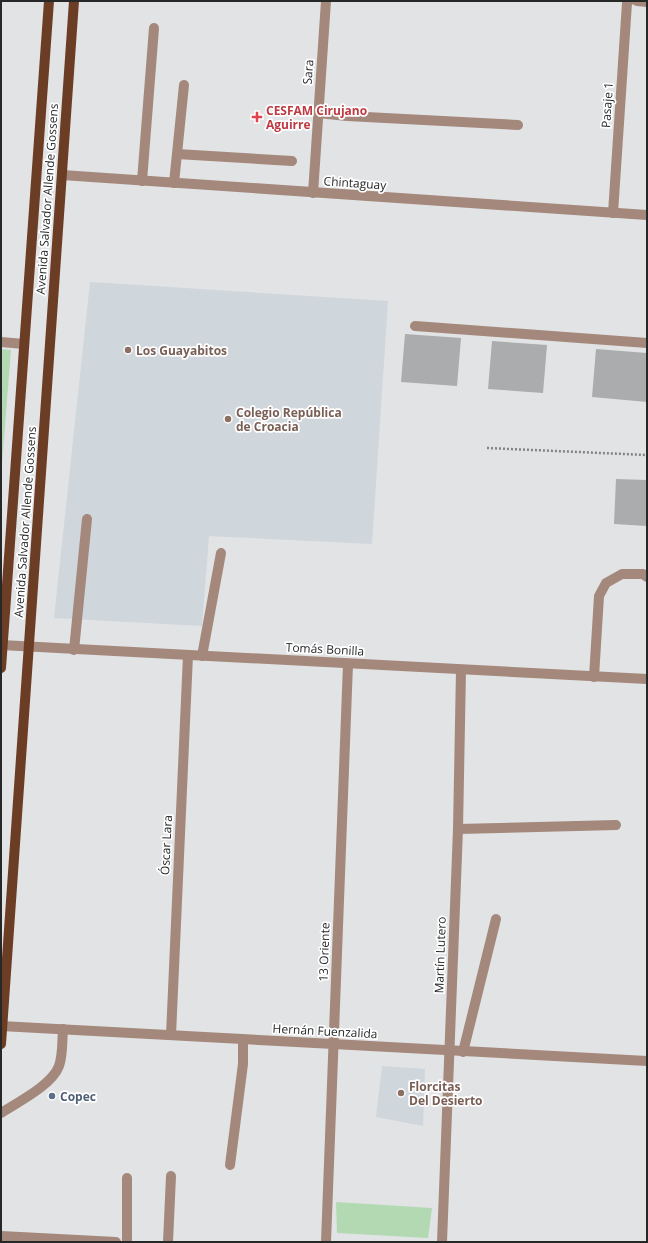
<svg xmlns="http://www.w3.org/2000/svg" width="648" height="1243" viewBox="0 0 648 1243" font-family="'Open Sans',sans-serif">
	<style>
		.built { fill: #cfd6dc }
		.green { fill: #b2d9b2 }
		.building { fill: #aaacad }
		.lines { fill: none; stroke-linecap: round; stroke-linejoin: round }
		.path { stroke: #828384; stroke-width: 2.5; stroke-dasharray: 2 2; stroke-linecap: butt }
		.minor { stroke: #a4887b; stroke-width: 10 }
		.major { stroke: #6c3d25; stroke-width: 10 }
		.health-dot { fill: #e0444e; stroke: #fff; stroke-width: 1.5 }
		.education-dot { fill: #8d6e63; stroke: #fff; stroke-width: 1.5 }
		.service-dot { fill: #5c6f8a; stroke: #fff; stroke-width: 1.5 }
		.labels { text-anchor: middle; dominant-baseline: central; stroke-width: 3.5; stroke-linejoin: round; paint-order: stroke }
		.street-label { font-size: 12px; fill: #262727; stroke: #fff }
		.health-label { font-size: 12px; font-weight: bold; fill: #be3a42; stroke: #fff; text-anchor: start }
		.education-label { font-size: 12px; font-weight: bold; fill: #785e54; stroke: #fff; text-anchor: start }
		.service-label { font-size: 12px; font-weight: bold; fill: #4e5e75; stroke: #fff; text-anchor: start }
	</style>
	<rect width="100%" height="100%" fill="#e2e3e5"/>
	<g class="built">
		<path d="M90,282L388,301L372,544L209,536L202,626L54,618Z"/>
		<path d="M382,1066L425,1069L423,1126L376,1117Z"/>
	</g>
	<g class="green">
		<path d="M1,349L11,350L1,476Z"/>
		<path d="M336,1202L432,1208L428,1238L337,1233Z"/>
	</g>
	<g class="building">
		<path d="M405,334L461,338L457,386L401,382Z"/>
		<path d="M492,341L547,345L543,393L488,389Z"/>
		<path d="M596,349L647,353V402L592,397Z"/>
		<path d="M616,479L647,480V526L614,524Z"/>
	</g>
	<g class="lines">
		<path class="path" d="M487,448L647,455"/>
		<g class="minor">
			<path d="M637,1L647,2"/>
			<path d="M318,113L347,116L518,125"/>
			<path d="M177,154L292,161"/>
			<path d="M62,175L647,215"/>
			<path d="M142,181L154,28"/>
			<path d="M174,183L184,85"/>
			<path d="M313,193L326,1"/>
			<path d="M613,213L627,3L629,1"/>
			<path d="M415,326L647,343"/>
			<path d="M1,342L24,344"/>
			<path d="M1,645L647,679"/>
			<path d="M74,650L87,519"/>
			<path d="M202,656L221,553"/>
			<path d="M594,677L599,596L606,583L622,574H643L647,577"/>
			<path d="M458,829L616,825"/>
			<path d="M1,1026L647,1061"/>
			<path d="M171,1035L188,655"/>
			<path d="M463,1052L496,919"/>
			<path d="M1,1113C18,1102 52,1085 59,1066C63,1055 62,1041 63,1029"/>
			<path d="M230,1165L243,1064V1040"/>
			<path d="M127,1178V1242"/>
			<path d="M1,1236L116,1242"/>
			<path d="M168,1242L171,1176"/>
			<path d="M326,1242L348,664"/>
			<path d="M442,1242L458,829L461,670"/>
		</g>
		<g class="major">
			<path d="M1,668L49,1"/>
			<path d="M1,1044L74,1"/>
		</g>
	</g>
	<path class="health-dot" d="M255 111h4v4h4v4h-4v4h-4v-4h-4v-4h4z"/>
	<g class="education-dot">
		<circle cx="128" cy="350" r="4"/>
		<circle cx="228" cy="419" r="4"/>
		<circle cx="401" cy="1093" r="4"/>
	</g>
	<circle class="service-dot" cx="52" cy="1096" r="4"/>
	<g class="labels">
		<g class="street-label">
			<text transform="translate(308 72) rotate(-86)">Sara</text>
			<text transform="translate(607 105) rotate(-86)">Pasaje 1</text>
			<text transform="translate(355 183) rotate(4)">Chintaguay</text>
			<text transform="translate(47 199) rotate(-86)">Avenida Salvador Allende Gossens</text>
			<text transform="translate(25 522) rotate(-86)">Avenida Salvador Allende Gossens</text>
			<text transform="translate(325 649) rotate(3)">Tomás Bonilla</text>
			<text transform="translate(166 845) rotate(-87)">Óscar Lara</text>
			<text transform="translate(324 952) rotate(-88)">13 Oriente</text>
			<text transform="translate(440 955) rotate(-88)">Martín Lutero</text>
			<text transform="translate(325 1031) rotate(3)">Hernán Fuenzalida</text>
		</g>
		<g class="health-label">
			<text x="266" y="110">CESFAM Cirujano<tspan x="266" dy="14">Aguirre</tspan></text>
		</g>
		<g class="education-label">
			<text x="136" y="350">Los Guayabitos</text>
			<text x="236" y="412">Colegio República<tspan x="236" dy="14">de Croacia</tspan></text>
			<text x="409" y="1086">Florcitas<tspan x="409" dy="14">Del Desierto</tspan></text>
		</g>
		<g class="service-label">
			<text x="60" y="1096">Copec</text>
		</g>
	</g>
	<rect width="648" height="1243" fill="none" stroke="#262727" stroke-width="4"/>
</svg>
